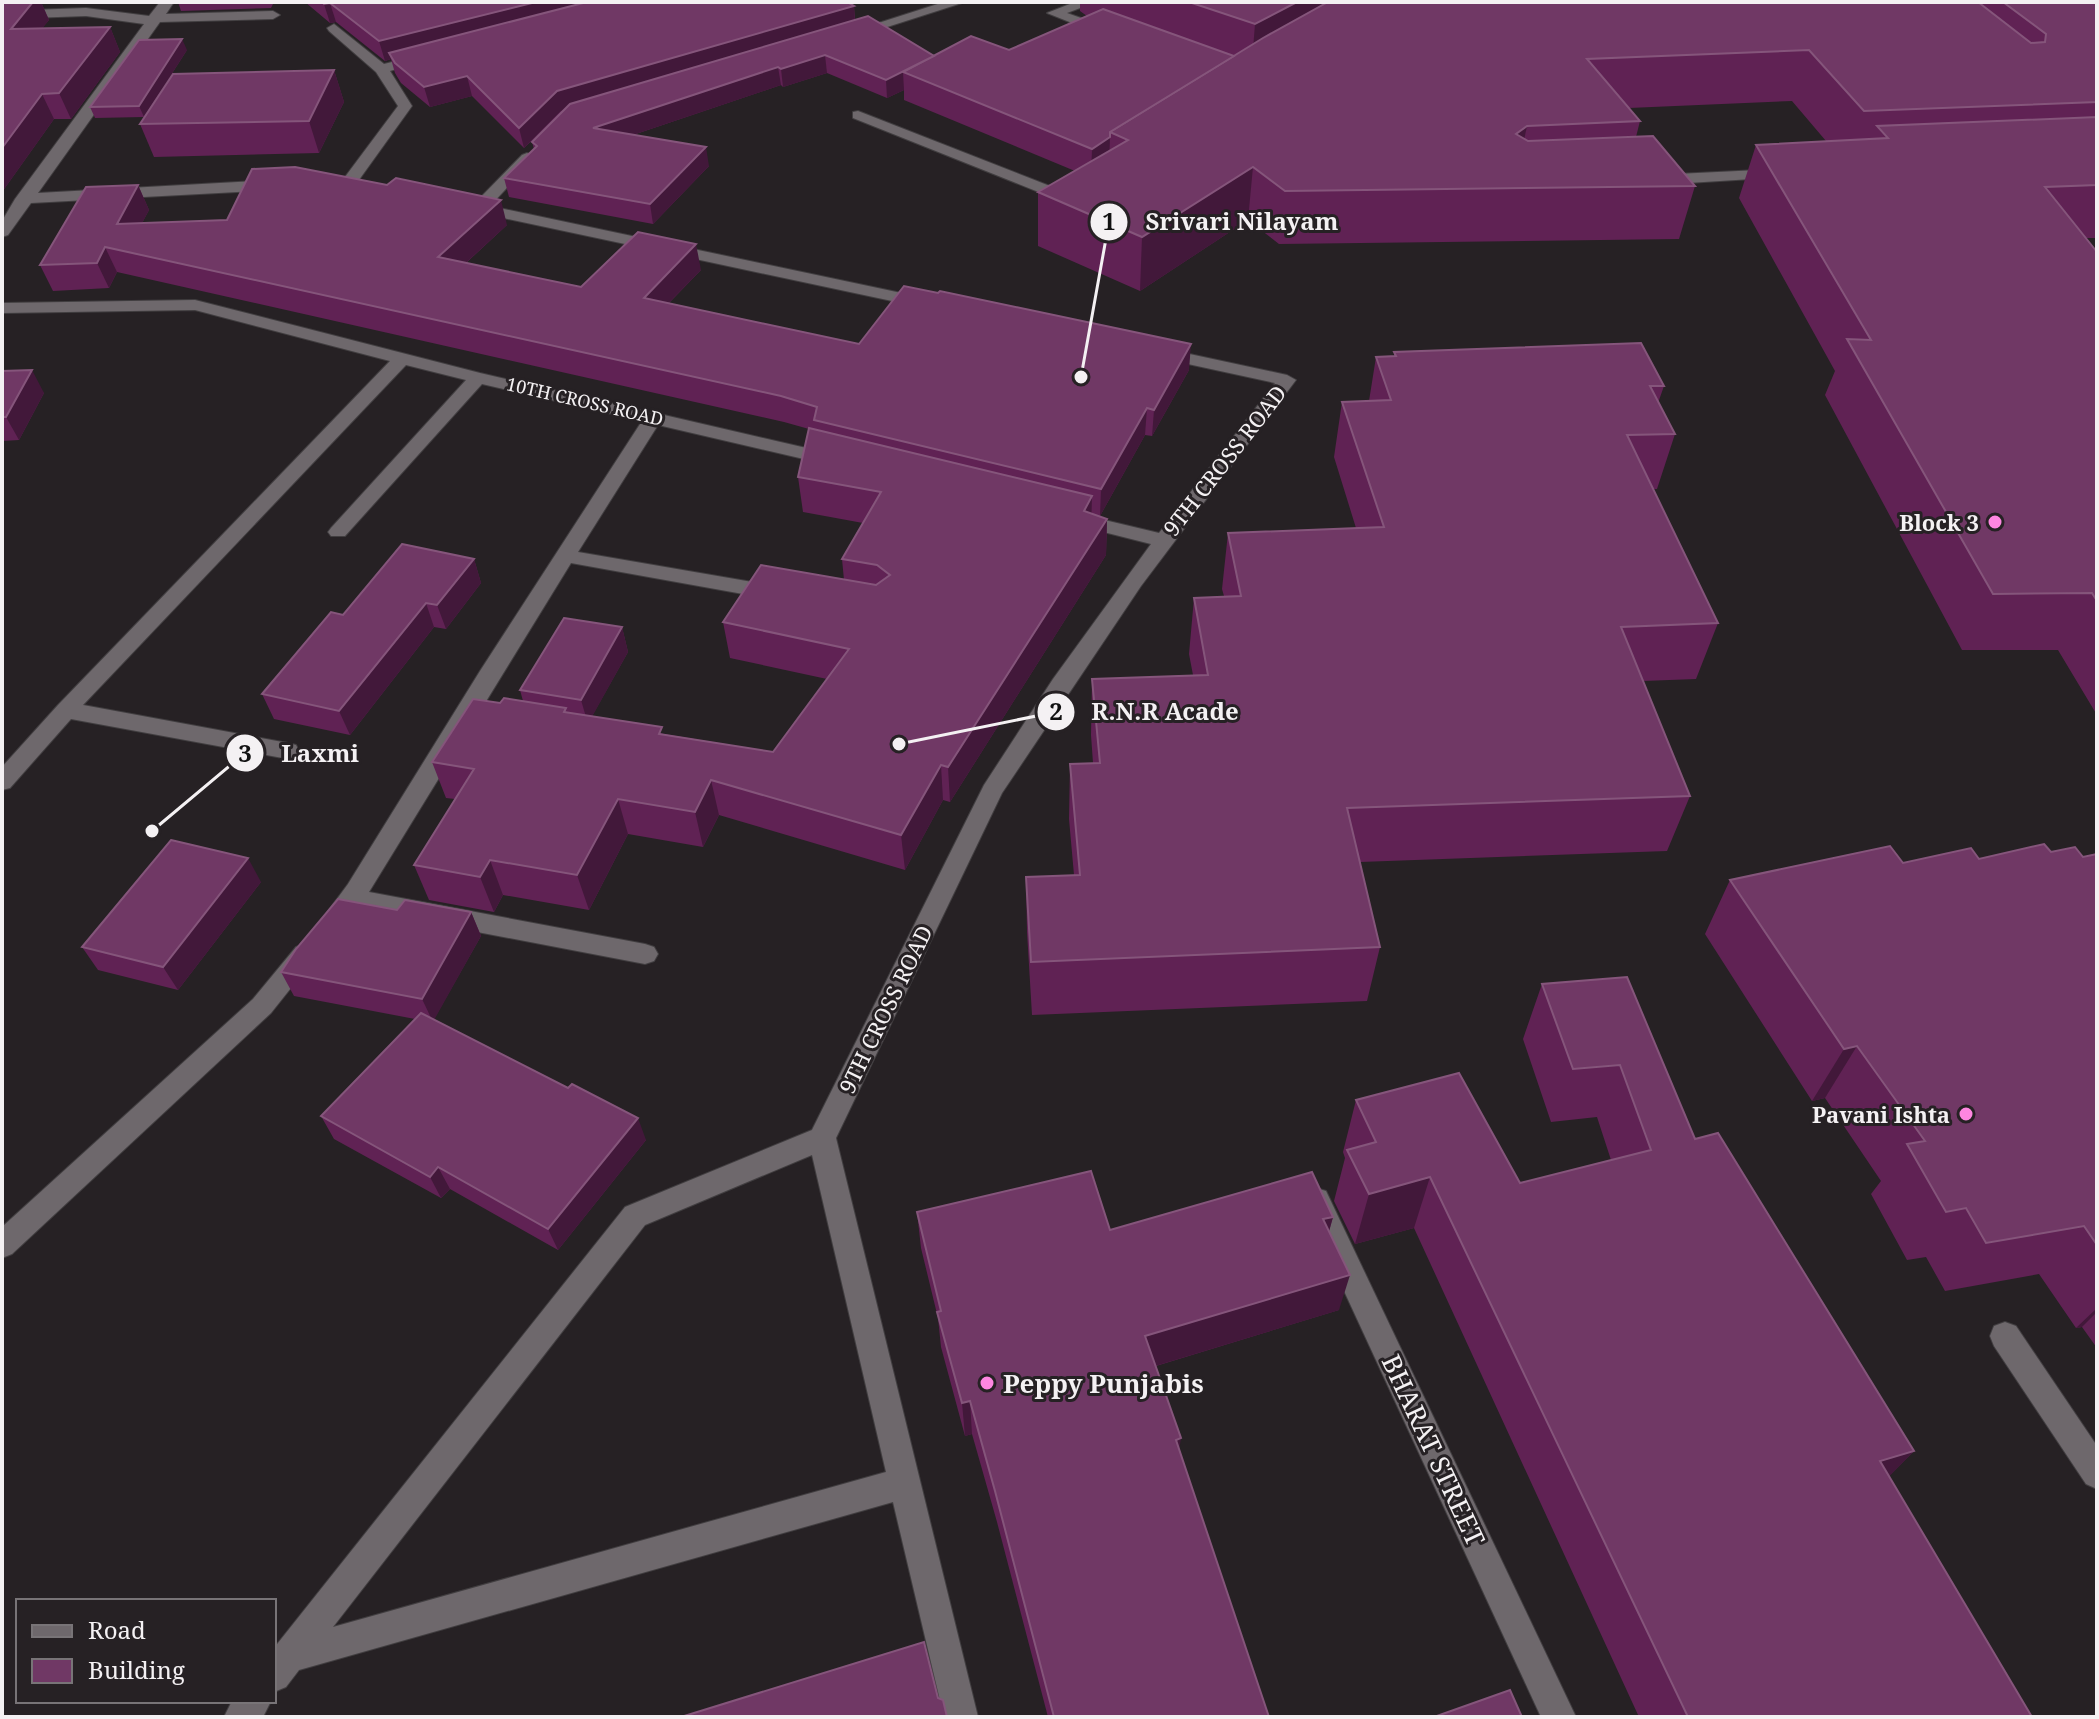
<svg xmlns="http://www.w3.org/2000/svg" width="2099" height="1719" viewBox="0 0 2099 1719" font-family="'Noto Serif',serif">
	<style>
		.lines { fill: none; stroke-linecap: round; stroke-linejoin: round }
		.minor-casing { stroke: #413e40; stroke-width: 2 }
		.minor { fill: #6e686c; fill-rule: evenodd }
		.wall { fill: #602254 }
		.shaded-wall { fill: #42183a }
		.building { fill: #703865; stroke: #85557b; stroke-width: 2 }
		.poi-dot { fill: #fe86e1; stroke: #262124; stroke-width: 3 }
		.labels { text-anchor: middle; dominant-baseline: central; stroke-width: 6; stroke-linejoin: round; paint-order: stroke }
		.far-street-label { font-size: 18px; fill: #f4f1f3; stroke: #262124 }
		.street-label { font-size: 22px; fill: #f4f1f3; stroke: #262124 }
		.poi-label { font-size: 22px; font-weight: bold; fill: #f4f1f3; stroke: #262124; text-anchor: end }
		.near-poi-label { font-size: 26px; font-weight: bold; fill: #f4f1f3; stroke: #262124; text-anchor: start }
		.near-street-label { font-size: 26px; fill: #f4f1f3; stroke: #262124 }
		.leader { fill: none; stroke: #f4f1f3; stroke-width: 3 }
		.callout-dot { fill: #f4f1f3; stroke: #262124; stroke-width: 3 }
		.mark-label { font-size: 24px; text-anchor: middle; font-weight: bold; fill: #111 }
		.callout-label { font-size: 24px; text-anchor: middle; font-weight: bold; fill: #f4f1f3; stroke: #262124; stroke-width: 6; stroke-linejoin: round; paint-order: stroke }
	</style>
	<rect width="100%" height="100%" fill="#262124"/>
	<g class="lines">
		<defs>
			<g id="minor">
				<path d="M160,2H174L166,14L273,11L280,15L273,19L160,22L38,193L274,180L282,185L274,190L31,203L8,235L2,237V221L15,199L144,24L86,16L2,19V11L86,8L149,16Z"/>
				<path d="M944,2H965L856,37L844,34Z"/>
				<path d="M1075,2H1096L1067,13L1112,29V35H1102L1047,13Z"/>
				<path d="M334,24L384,64L424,54L431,58L390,71L412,106L356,184L350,186L342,181L398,106L376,72L329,31L327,28Z"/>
				<path d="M858,111L1078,197L1080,200L1078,203H1066L853,118V112Z"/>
				<path d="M527,153L532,155V161L490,206L925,298L934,303L925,308L466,210V204L475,203L522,155Z"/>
				<path d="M1779,169L1785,171V177L1656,185L1648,180L1656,175Z"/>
				<path d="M195,300L480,373L649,412L655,410L664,415L841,456L844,460L841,464L834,466L658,425L578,552L776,586L786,593L776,600L571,563L369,892L645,944L654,947L658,954L654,961L645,964L357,909C346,922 339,939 320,933L317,926L348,884L480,671L642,421L482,384L345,536H331L328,532L331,528L466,380L406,365L83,705L288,743L296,745L299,751L296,757L288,759L71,719L10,788L2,790V767L58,705L390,361L195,310L2,313V303Z"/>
				<path d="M1157,347L1287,375L1296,380L1141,586L1002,793L836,1138L978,1717H944L893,1502L299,1670L286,1687L274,1692V1648L625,1207L812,1130L984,785L1053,679L1151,544L1068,523L1065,519L1075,513L1159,533L1275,383L1151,356L1148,352ZM812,1155L886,1472L333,1627L645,1225Z"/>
				<path d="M305,944L314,947L318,954L271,1013L12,1254L2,1258V1227L253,999L296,947Z"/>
				<path d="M1316,1188L1326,1191L1576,1717H1541L1302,1200L1306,1191Z"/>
				<path d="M2005,1322L2016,1326L2097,1446V1489L2086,1484L1994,1346L1990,1336L1994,1326Z"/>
				<path d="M232,1701H271L263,1717H224Z"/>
			</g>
		</defs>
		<use href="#minor" class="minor-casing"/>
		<use href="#minor" class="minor"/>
	</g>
	<g class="wall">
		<path d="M2,2H41L49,20L42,28L110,27L120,52L71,119H54L2,192Z"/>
		<path d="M178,2H274L271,8L181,11Z"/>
		<path d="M305,2H847L854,6L855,20L934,56L1009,50L1087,16L1080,11V2H2097V238H2086L2097,252V715L2058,650H1962L1825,395L1835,371L1739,198L1756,145L1826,141L1792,101L1629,108L1640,121L1636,137L1695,186L1679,239L1279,244L1248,220L1140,291L1038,246V192L1075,171L904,100V90L887,98L827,73L783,87L781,85L633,135L709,166L653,224L509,197L504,178L534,149L532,142L563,111L524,148L472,96L430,107L401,83L395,73L391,59L385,61L336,22L330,23Z"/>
		<path d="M187,50L144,117L95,118L90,107Z"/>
		<path d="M334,70L344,102L319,153L154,157L140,124Z"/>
		<path d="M138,185L149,210L142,223L507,225L466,263L581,287L701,270L669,303L859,344L1189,370L1152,436L1145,435L1100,516L1092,514L1107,519L1106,555L950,802L943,800L905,870L719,815L703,847L628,834L589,910L503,895L494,912L429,900L414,865L455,799L446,798L432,762L500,703L523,701L520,690L622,627L628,652L592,716L664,734L773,752L827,679L730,658L723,622L844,580L842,559L863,523L803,512L798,477L809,429L784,422L117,272L109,288L53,291L40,265Z"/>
		<path d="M1394,352L1664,386L1658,403L1675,434L1657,489H1653L1718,623L1696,679L1643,681L1690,796L1667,851L1360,862L1380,947L1367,1001L1032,1015L1027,932L1026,877L1074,875L1069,819L1070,764L1093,763L1091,735L1092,679L1193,675L1189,654L1194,598L1224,596L1222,589L1228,533L1356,528L1334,457L1342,402L1369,401L1376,357L1394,356Z"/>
		<path d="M2,371L44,393L19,440L2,441Z"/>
		<path d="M474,559L481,583L446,629L434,627L350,735L274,719L262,694L343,615Z"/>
		<path d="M2051,852L2083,857L2097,854V1348L2082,1327L2076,1328L2039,1274L1945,1291L1926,1257L1907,1260L1871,1194L1881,1181L1825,1098L1812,1101L1705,934L1730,880L1903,863L1979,859Z"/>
		<path d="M261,882L178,990L98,970L82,947Z"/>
		<path d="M397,910L471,912L481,936L434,1019L646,1140L558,1250L450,1189L441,1198L334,1139L321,1116L415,1019L294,996L281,972Z"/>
		<path d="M1542,984L1695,1139L1914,1451L1889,1476L2032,1717H1639L1414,1228L1355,1244L1334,1201L1345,1158L1343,1152L1356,1100L1520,1183L1611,1160L1597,1117L1551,1122L1523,1039Z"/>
		<path d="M917,1212L1110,1230L1333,1217L1329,1231L1339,1310L1156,1366L1179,1450L1269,1717H1048L997,1522L972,1434L965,1436L941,1347L938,1318L921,1248Z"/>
	</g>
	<g class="shaded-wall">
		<path d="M33,2H41L49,20L22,54L11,29Z"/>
		<path d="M536,2H616L389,53L391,59L385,61L379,41Z"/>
		<path d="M1297,2H1358L1251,75L1255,24Z"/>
		<path d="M330,3L336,22L330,23L324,4Z"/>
		<path d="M854,6L855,25L561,111L524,148L519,128L557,91Z"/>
		<path d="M110,27L120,52L71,119L59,93Z"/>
		<path d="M182,39L187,50L144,117L139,106Z"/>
		<path d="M825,55L827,73L783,87L781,69Z"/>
		<path d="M934,56L903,72L904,90L887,98L886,80Z"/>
		<path d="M778,67L781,85L597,147L593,128Z"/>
		<path d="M334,70L344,102L319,153L309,121Z"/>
		<path d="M467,76L472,96L430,107L424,87Z"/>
		<path d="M42,94L54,119L2,192V148Z"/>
		<path d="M1527,126L1516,178V134Z"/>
		<path d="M1110,137L1109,166L1091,177L1092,149Z"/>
		<path d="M706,147L709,166L653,224L650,204Z"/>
		<path d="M1253,167L1248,220L1140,291L1142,237Z"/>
		<path d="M138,185L149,210L128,250L117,224Z"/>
		<path d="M501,200L507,225L445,282L438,257Z"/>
		<path d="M696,244L701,270L649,323L644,298Z"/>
		<path d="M105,247L117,272L109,288L97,263Z"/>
		<path d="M1191,344L1189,370L1152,436L1154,410Z"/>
		<path d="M32,370L44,393L19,440L6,417Z"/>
		<path d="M1147,408L1145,435L1100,516L1101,489Z"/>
		<path d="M1092,496L1091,532L1084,511Z"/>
		<path d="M1107,519L1106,555L950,802L948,767Z"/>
		<path d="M474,559L481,583L446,629L437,605Z"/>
		<path d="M426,603L434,627L350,735L339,711Z"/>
		<path d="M622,627L628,652L588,724L581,700Z"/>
		<path d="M941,765L943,800L905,870L901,835Z"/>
		<path d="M711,780L719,815L703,847L695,812Z"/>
		<path d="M618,799L628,834L589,910L577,875Z"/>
		<path d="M248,858L261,882L178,990L163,967Z"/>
		<path d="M490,860L503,895L494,912L480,877Z"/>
		<path d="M471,912L481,936L433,1022L422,999Z"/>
		<path d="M1857,1046L1825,1098L1812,1101L1844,1049Z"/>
		<path d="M638,1118L646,1140L558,1250L548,1229Z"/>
		<path d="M438,1167L450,1189L441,1198L430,1177Z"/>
		<path d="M1430,1177L1414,1228L1355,1244L1369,1194Z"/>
		<path d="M1333,1217L1323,1253V1219Z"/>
		<path d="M1350,1275L1339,1310L1142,1370L1145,1336Z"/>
		<path d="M2097,1308V1312L2082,1327L2076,1328Z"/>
		<path d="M970,1401L972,1434L965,1436L962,1403Z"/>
		<path d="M1181,1438L1176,1470V1440Z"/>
		<path d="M1914,1451L1872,1494L1880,1461Z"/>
	</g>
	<g class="building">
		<path d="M2,2H33L11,29L110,27L59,93L42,94L2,148Z"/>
		<path d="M322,2H536L379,41L330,3L324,4Z"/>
		<path d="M587,2H847L854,6L557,91L519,128L467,76L424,87L395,63L389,53Z"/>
		<path d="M1189,2H1297L1255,24Z"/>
		<path d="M1328,2H1978L2031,43L2045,42L2046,34L2003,2H2097V102L1864,111L1809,50L1587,59L1640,121L1527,126L1516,134L1528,141L1653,136L1695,186L1285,191L1253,167L1142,237L1038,192L1128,140L1110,132L1263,38Z"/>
		<path d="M1103,9L1234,56L1110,132V137L1092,149L903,72L971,36L1009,50Z"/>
		<path d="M868,16L934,56L886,80L825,55L781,69L778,67L593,128L706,147L650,204L504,178L537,146L532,142L570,104Z"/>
		<path d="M182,39L139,106L90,107L139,40Z"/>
		<path d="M334,70L309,121L140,124L173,74Z"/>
		<path d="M2097,117V185L2045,187L2097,252V601L2092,593L1993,594L1847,339L1871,340L1756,145L1888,138L1877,126Z"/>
		<path d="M295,167L387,185L396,178L501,200L438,257L581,287L638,232L696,244L644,298L859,344L904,286L938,293L940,291L1191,344L1154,410L1147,408L1101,489L814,420L817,407L781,396L105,247L97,263L40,265L86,187L138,185L117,224L227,220L252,169Z"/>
		<path d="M1641,343L1664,386H1650L1675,434L1627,435L1718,623L1621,627L1690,796L1347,808L1380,947L1031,962L1026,877L1080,875L1070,764L1100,763L1092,679L1208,675L1194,598L1241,596L1228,533L1384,527L1342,402L1391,400L1376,357L1396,356L1394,352Z"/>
		<path d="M32,370L6,417H2V371Z"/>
		<path d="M809,428L1092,496L1084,511L1107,519L948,767L941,765L901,835L711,780L695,812L618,799L577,875L490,860L480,877L414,865L474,769L432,762L473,699L500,703L504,698L566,708L564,712L662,727L659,734L773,752L849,649L723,622L761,565L876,585L890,575L877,565L842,559L881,492L798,477Z"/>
		<path d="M402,544L474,559L437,605L426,603L339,711L262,694L331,612L343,615Z"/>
		<path d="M564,618L622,627L581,700L520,690Z"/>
		<path d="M171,840L248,858L163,967L82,947Z"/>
		<path d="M2044,844L2051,852L2075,847L2083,857L2097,854V1245L2084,1226L1986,1243L1966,1208L1946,1212L1907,1144L1925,1141L1857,1046L1844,1049L1730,880L1890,846L1903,863L1971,848L1979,859Z"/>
		<path d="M338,899L397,910L405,900L471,912L422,999L281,972L296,949Z"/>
		<path d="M1627,977L1695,1139L1718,1133L1914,1451L1880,1461L2032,1717H1688L1430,1177L1369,1194L1347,1150L1376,1142L1356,1100L1459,1073L1520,1183L1651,1150L1620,1065L1573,1069L1542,984Z"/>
		<path d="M421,1013L568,1088L572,1084L638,1118L548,1229L438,1167L430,1177L321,1116Z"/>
		<path d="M1091,1171L1110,1230L1312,1172L1333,1217L1323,1219L1350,1275L1145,1336L1181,1438L1176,1440L1269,1717H1054L995,1491L970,1401L962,1403L937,1312L941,1311L917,1212Z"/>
		<path d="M924,1642L938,1698L943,1700L947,1717H681Z"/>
		<path d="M1510,1690L1522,1717H1434Z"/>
	</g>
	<g class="poi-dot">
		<circle cx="1995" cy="522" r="8"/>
		<circle cx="1966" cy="1114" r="8"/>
		<circle cx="987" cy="1383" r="8"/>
	</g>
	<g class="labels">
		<g class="far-street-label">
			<text transform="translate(585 401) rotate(13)">10TH CROSS ROAD</text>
		</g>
		<g class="street-label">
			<text transform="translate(1224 460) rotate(-52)">9TH CROSS ROAD</text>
			<text transform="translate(885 1009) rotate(-64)">9TH CROSS ROAD</text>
		</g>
		<g class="poi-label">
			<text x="1979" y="522">Block 3</text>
			<text x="1950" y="1114">Pavani Ishta</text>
		</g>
		<g class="near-poi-label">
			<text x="1003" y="1383">Peppy Punjabis</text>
		</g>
		<g class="near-street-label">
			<text transform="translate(1434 1450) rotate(65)">BHARAT STREET</text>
		</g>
	</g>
	<path class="leader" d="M1081 377L1109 222M899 744L1056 712M152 831L245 753"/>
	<g class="callout-dot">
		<circle cx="1081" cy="377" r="8"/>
		<circle cx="899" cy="744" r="8"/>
		<circle cx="152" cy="831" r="8"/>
		<circle cx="1109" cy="222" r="20"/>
		<circle cx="1056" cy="712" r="20"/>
		<circle cx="245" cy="753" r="20"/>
	</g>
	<g class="mark-label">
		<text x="1109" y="230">1</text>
		<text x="1056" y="720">2</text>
		<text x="245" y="762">3</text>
	</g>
	<g class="callout-label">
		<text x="1242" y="230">Srivari Nilayam</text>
		<text x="1165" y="720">R.N.R Acade</text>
		<text x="320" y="762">Laxmi</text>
	</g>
	<rect width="2099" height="1719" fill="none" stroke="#f4f1f3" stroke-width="8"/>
	<rect x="16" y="1599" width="260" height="104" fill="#262124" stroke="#787477" stroke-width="2"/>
	<rect x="32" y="1625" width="40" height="12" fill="#6e686c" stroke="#787477" stroke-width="2"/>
	<text x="88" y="1639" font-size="24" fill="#f4f1f3">Road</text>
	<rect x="32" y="1659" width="40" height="24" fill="#703865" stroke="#787477" stroke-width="2"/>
	<text x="88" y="1679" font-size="24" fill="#f4f1f3">Building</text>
</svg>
